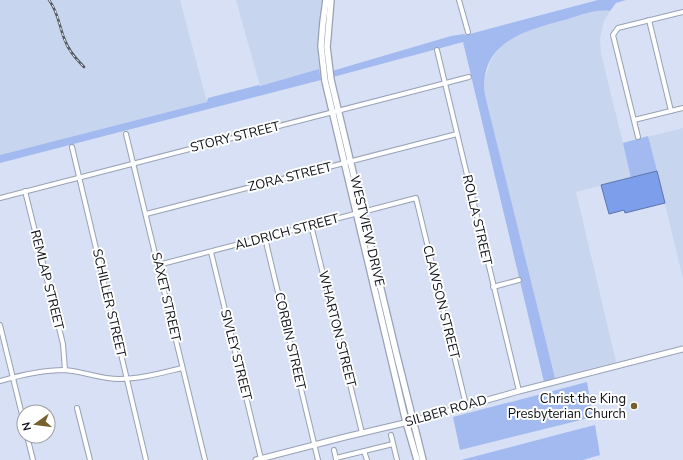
<svg xmlns="http://www.w3.org/2000/svg" width="683" height="460" viewBox="0 0 683 460" font-family="'Nunito Sans',sans-serif">
	<style>
		.built { fill: #c8d5ef }
		.green { fill: #a2baef }
		.water { fill: #7d9feb; stroke: #5b74ab }
		.lines { fill: none; stroke-linecap: round; stroke-linejoin: round }
		.minor-casing { stroke: #98a1b4; stroke-width: 6 }
		.tertiary-casing { stroke: #98a1b4; stroke-width: 7 }
		.secondary-casing { stroke: #98a1b4; stroke-width: 8 }
		.minor { stroke: #fff; stroke-width: 4 }
		.tertiary { stroke: #fff; stroke-width: 5 }
		.secondary { stroke: #fff; stroke-width: 5.5 }
		.rail-casing { stroke: #535863; stroke-width: 2.5 }
		.rail { stroke: #fff; stroke-width: 1; stroke-dasharray: 3; stroke-linecap: butt }
		.poi-dot { fill: #76602f; stroke: #fff; stroke-width: 1.5 }
		.labels { text-anchor: middle; dominant-baseline: central; stroke-width: 4; stroke-linejoin: round; paint-order: stroke }
		.street-label { font-size: 13px; fill: #0d1017; stroke: #fff }
		.poi-label { font-size: 13px; fill: #0d1017; stroke: #fff; text-anchor: end }
	</style>
	<rect width="100%" height="100%" fill="#d7e0f4"/>
	<g class="built">
		<path d="M0,0H180L207,102L0,155Z"/>
		<path d="M236,0H322L318,45L319,69L260,86Z"/>
		<path d="M605,10L610,11L604,21L600,38L601,54L623,143L683,128V279L657,171L576,192L616,362L555,378L485,95V78L491,60L499,48L507,40L532,28L595,11Z"/>
	</g>
	<g class="green">
		<path d="M598,0H626L616,3L610,11C596,9 581,15 568,19C527,30 478,41 485,95L555,378L544,382L463,42L333,77L332,71L451,36L464,34L466,35Z"/>
		<path d="M319,69L321,80L0,163V155L207,102L208,98L259,85L260,86Z"/>
		<path d="M648,136L657,171L631,178L623,143Z"/>
		<path d="M587,382L593,417L460,450L453,417Z"/>
		<path d="M595,425L600,455L583,460H461L564,433Z"/>
	</g>
	<path class="water" d="M657,171L665,203L625,213L624,210L609,214L601,185Z"/>
	<g class="lines">
		<defs>
			<g id="minor">
				<path d="M459,0L468,32"/>
				<path d="M649,20L671,111"/>
				<path d="M437,50L519,391"/>
				<path d="M634,120L683,108"/>
				<path d="M126,134L205,460"/>
				<path d="M638,137L613,35L618,28L683,12"/>
				<path d="M72,147L146,460"/>
				<path d="M25,191L63,344L65,370"/>
				<path d="M0,198L469,77"/>
				<path d="M146,214L457,134"/>
				<path d="M311,225L362,433"/>
				<path d="M265,238L318,460"/>
				<path d="M211,252L261,459"/>
				<path d="M158,265L416,198L466,405"/>
				<path d="M493,287L519,280"/>
				<path d="M0,325L24,423"/>
				<path d="M0,381C21,375 42,370 64,370C82,371 100,379 119,379C140,379 161,373 182,368"/>
				<path d="M77,408L90,460"/>
				<path d="M391,435L397,460"/>
				<path d="M27,436L33,460"/>
				<path d="M334,450L336,459"/>
				<path d="M364,451L367,460"/>
				<path d="M336,458L393,444"/>
			</g>
			<path id="tertiary" d="M256,460L345,437L413,421L519,391L683,349"/>
			<g id="secondary">
				<path d="M326,0L323,22L321,46L325,81L406,422L417,460"/>
				<path d="M331,0L327,47L331,80L396,352L423,460"/>
			</g>
		</defs>
		<use href="#minor" class="minor-casing"/>
		<use href="#tertiary" class="tertiary-casing"/>
		<use href="#secondary" class="secondary-casing"/>
		<use href="#minor" class="minor"/>
		<use href="#tertiary" class="tertiary"/>
		<use href="#secondary" class="secondary"/>
		<defs>
			<path id="rail" d="M49,0C58,12 59,25 64,38C68,50 75,58 84,67"/>
		</defs>
		<use href="#rail" class="rail-casing"/>
		<use href="#rail" class="rail"/>
	</g>
	<circle class="poi-dot" cx="634" cy="406" r="4"/>
	<g class="labels">
		<g class="street-label">
			<text transform="translate(235 137) rotate(-14)">STORY STREET</text>
			<text transform="translate(290 177) rotate(-14)">ZORA STREET</text>
			<text transform="translate(477 220) rotate(77)">ROLLA STREET</text>
			<text transform="translate(367 231) rotate(77)">WESTVIEW DRIVE</text>
			<text transform="translate(287 232) rotate(-15)">ALDRICH STREET</text>
			<text transform="translate(47 280) rotate(76)">REMLAP STREET</text>
			<text transform="translate(166 297) rotate(77)">SAXET STREET</text>
			<text transform="translate(441 302) rotate(76)">CLAWSON STREET</text>
			<text transform="translate(109 303) rotate(77)">SCHILLER STREET</text>
			<text transform="translate(337 329) rotate(76)">WHARTON STREET</text>
			<text transform="translate(290 341) rotate(77)">CORBIN STREET</text>
			<text transform="translate(236 355) rotate(76)">SIVLEY STREET</text>
			<text transform="translate(446 411) rotate(-16)">SILBER ROAD</text>
		</g>
		<g class="poi-label">
			<text x="626" y="399">Christ the King<tspan x="626" dy="15">Presbyterian Church</tspan></text>
		</g>
	</g>
	<g transform="translate(36 424) rotate(256)"><circle r="19" fill="#ffffff" stroke="#9e9fa2"/>
	<path d="M0-3L7 15L0 10L-7 15Z" fill="#76602f"/>
	<text y="-6" font-size="11" font-weight="bold" text-anchor="middle" fill="#0d1017">N</text>
	</g>
</svg>
